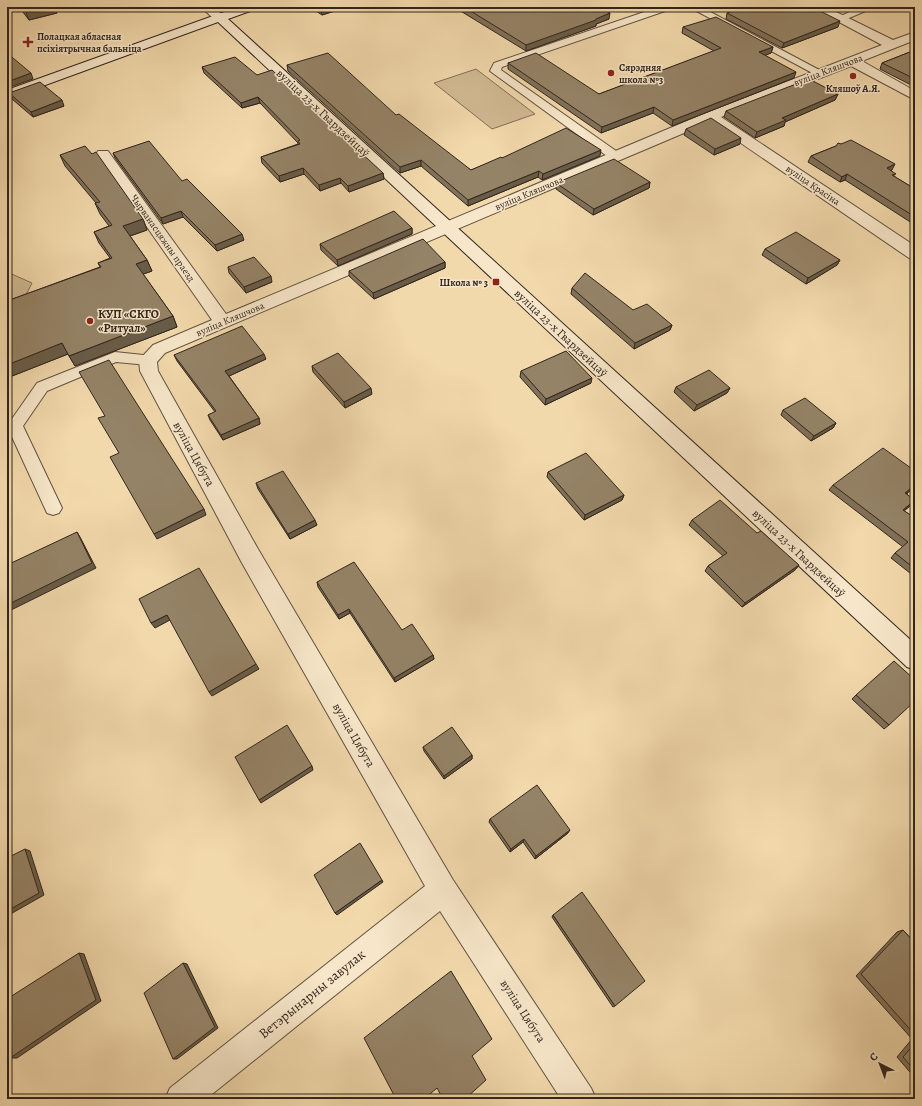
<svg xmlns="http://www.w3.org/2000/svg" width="922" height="1106" viewBox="0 0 922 1106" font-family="Alegreya,serif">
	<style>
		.green { fill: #d1ba94; stroke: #817058 }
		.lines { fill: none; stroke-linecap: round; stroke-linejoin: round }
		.lane-casing { stroke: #615241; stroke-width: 2 }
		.street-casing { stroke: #615241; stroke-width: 2 }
		.secondary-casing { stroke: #31251d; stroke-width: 2 }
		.lane { fill: #f7e6c9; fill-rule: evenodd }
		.street { fill: #f7e6c9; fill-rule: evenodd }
		.secondary { fill: #f7e6c9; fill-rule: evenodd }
		.wall { fill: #807159; stroke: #31251d }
		.shaded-wall { fill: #685c48; stroke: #31251d }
		.building { fill: #958367; stroke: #31251d }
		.poi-dot { fill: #8f2418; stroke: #f7e6c9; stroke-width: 1.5 }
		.labels { text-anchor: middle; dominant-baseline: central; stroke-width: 3; stroke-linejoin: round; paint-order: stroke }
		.far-poi-label { font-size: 10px; font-weight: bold; fill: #31251d; stroke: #f7e6c9; text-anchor: start }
		.far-street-label { font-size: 10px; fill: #31251d; stroke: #f7e6c9 }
		.street-label { font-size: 12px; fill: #31251d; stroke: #f7e6c9 }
		.poi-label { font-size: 12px; font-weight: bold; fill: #31251d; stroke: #f7e6c9; text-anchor: start }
		.near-street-label { font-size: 14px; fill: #31251d; stroke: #f7e6c9 }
	</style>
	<rect width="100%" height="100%" fill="#f2d9ac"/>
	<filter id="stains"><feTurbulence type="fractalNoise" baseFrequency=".005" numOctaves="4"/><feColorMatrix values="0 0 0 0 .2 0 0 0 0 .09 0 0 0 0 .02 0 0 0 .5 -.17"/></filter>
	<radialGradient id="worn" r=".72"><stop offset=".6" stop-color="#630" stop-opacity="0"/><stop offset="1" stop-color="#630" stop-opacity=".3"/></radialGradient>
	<g class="green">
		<path d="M476,69L535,114L492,129L434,83Z"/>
		<path d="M7,272L32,283L21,305L7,310Z"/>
	</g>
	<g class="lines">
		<defs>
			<g id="lane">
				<path d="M659,7H673L671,9L502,67L501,70L619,153L621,156L619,159H611L490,71L494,63Z"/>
				<path d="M689,7H701L825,73L820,76L816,75Z"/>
				<path d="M861,7H875L842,21L839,22L834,19Z"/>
				<path d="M115,352L153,356L156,360L153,364L148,365L116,362L47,391L23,426L62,508L59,513L53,515L47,513L7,426L37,383Z"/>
			</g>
			<g id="street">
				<path d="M201,7H214L225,17L219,21L215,20Z"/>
				<path d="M811,7H826L893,40L915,32V40L862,61L915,91V100L851,66L721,117L915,246V259L909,258L710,122L165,353L157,362L158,371L258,549L453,880L591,1088L596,1099H561L440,911L206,1099H165L170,1088L425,886L242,563L140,371L139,360L153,345L212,320L96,154L98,151H108L226,314L706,113L882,45Z"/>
			</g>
			<path id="secondary" d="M238,7H255L253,10L228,19L915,644V670L907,667L218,22L7,99V90Z"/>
		</defs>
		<use href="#lane" class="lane-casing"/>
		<use href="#street" class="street-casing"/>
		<use href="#secondary" class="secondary-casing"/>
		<use href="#lane" class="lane"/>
		<use href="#street" class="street"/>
		<use href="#secondary" class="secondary"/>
	</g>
	<g class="wall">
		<path d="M19,7H55L57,13L29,20Z"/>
		<path d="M310,7H347L322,15Z"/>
		<path d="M454,7H599L609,19L596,24V26L526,51Z"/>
		<path d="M727,13L838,27L782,48L726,19Z"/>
		<path d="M683,27L773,47L771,53L765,55L794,78L672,126L653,113L601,133L508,69V63L599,94L714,51L682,33Z"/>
		<path d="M915,50V87L880,69L882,63Z"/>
		<path d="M287,65L471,170L502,158L600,156L542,180L538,177L468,206L421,166L400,173L288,71Z"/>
		<path d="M202,67L257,75L383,173L384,179L349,192L341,183L320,191L304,174L280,182L262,163L261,157L298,144V143L260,103L242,108L204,73Z"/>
		<path d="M9,93L64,106L33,117L12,99Z"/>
		<path d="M838,94L835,100L785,122L784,126L755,138L724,117L726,111Z"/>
		<path d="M686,129L740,144L714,155L684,135Z"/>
		<path d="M841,144L892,170L891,171L895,177L915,189V225L845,180L840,182L808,162L811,156Z"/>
		<path d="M113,153L182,181L244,240L217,251L183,217L163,224L115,158Z"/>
		<path d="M60,155L143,219L147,230L130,236L147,260L152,271L143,274L173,316L177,327L75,366L68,354L7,378V301L100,267L98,263L110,258L99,243L94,232L109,226L100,214L95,203H96L65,166Z"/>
		<path d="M650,182L649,188L593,215L556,189V183Z"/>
		<path d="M412,228V234L338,266L321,250L320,244Z"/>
		<path d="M765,249L840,260L837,265L806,284L762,255Z"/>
		<path d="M445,262V268L374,299L349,276V271Z"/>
		<path d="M228,267L272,282L246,293L229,273Z"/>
		<path d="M572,288L672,325L670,330L634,349L571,294Z"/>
		<path d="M174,355L266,359L229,376L259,418L260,424L223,440L210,420L208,415L215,412L177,361Z"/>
		<path d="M312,366L372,394L345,408L313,372Z"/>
		<path d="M521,371L591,383L545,405L520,377Z"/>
		<path d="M676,387L730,388L727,393L694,411L674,392Z"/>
		<path d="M783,410L836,423L833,428L811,441L781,415Z"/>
		<path d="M915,471V487L907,493L911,505L904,511L915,518V577L891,558L895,553L903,547L829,490L833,485Z"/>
		<path d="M548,472L624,495L622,500L584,520L547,477Z"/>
		<path d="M256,483L317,525L290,539L258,489Z"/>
		<path d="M692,520L757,533L799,565L795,570L742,607L705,571L708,566L723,556L689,525Z"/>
		<path d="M317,582L402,630L433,655L434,659L395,682L350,613L339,619L318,587Z"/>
		<path d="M856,695L889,725L884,729L852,699Z"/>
		<path d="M423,747L472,755V759L444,779L424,751Z"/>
		<path d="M490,819L568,833L535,859L523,842L510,852L489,822Z"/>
		<path d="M553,915L615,1006L613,1007L552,917Z"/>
		<path d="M903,930L915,943V1078L897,1057L912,1039L856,976L897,932Z"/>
	</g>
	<g class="shaded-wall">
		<path d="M27,7H55L57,13L29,20L24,8Z"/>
		<path d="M330,7H347L322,15L321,10Z"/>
		<path d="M610,13L609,19L596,24V26L526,51V45Z"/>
		<path d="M840,21L838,27L782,48L784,43Z"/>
		<path d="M773,47L771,53L758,58L759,52Z"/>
		<path d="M796,72L794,78L672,126L673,120Z"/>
		<path d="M31,73L33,79L7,88V82Z"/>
		<path d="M838,94L835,100L785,122L784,126L755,138L757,132L782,118Z"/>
		<path d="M258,97L260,103L242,108L241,103Z"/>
		<path d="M62,100L64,106L33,117L31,112Z"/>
		<path d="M654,107L653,113L601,133L602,127Z"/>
		<path d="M741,138L740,144L714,155L715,149Z"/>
		<path d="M601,150L600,156L542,180L543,174Z"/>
		<path d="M421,160V166L400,173V167Z"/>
		<path d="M895,164L892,170L884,174L887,168Z"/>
		<path d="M303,168L304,174L280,182L279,176Z"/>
		<path d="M539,171L538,177L468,206V200Z"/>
		<path d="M383,173L384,179L349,192L348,186Z"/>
		<path d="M847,174L845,180L840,182L842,177Z"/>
		<path d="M340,178L341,183L320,191L319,185Z"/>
		<path d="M650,182L649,188L593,215L594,209Z"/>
		<path d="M181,211L183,217L163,224L161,218Z"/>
		<path d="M143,219L147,230L127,237L123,226Z"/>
		<path d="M412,228V234L338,266L337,260Z"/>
		<path d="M242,234L244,240L217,251L215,245Z"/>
		<path d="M147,260L152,271L141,275L136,264Z"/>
		<path d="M840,260L837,265L806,284L808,278Z"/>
		<path d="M445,262V268L374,299L373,293Z"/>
		<path d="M271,276L272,282L246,293L244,287Z"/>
		<path d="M173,316L177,327L75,366L69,356Z"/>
		<path d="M672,325L670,330L634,349L635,343Z"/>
		<path d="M62,343L68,354L7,378V365Z"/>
		<path d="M264,354L266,359L227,377L225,371Z"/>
		<path d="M592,378L591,383L545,405L546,399Z"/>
		<path d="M371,388L372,394L345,408L344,402Z"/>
		<path d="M730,388L727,393L694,411L697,405Z"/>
		<path d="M259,418L260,424L223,440L221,435Z"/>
		<path d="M836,423L833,428L811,441L814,436Z"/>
		<path d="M915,485V487L901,498L905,493Z"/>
		<path d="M624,495L622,500L584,520L585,515Z"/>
		<path d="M915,500L911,505L899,515L903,510Z"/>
		<path d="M204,509L206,515L157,539L154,534Z"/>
		<path d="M315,520L317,525L290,539L288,534Z"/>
		<path d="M77,532L80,537L96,568L7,612V605Z"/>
		<path d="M799,565L795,570L742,607L745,603Z"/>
		<path d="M349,609L350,613L339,619L338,615Z"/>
		<path d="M167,615L170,620L155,628L151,623Z"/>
		<path d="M433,655L434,659L395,682L394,678Z"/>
		<path d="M256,664L259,669L212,696L209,692Z"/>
		<path d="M472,755V759L444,779V776Z"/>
		<path d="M312,766L313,770L261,803L259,800Z"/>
		<path d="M570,830L568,833L535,859L536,856Z"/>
		<path d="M524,839L523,842L510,852L511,849Z"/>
		<path d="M25,849L30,851L44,895L7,916V911Z"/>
		<path d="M382,880L383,882L337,915L335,913Z"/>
		<path d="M79,953L84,954L101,1001L17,1058H10Z"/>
		<path d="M183,963L187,964L218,1028L177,1059H173Z"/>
	</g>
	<g class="building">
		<path d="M317,7H330L321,10Z"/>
		<path d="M464,7H599L610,13L596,19V20L526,45Z"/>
		<path d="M746,7H812L840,21L784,43L727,13Z"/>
		<path d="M716,17L773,47L759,52L796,72L673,120L654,107L602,127L508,63L536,53L599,94L721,48L683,27Z"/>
		<path d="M915,50V79L882,63Z"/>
		<path d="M7,53L31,73L7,82Z"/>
		<path d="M328,53L396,115L399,114L471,170L501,157L502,158L566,128L601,150L543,174L539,171L468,200L421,160L400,167L287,65Z"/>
		<path d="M235,57L257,75L272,70L383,173L348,186L340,178L319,185L303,168L279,176L261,157L300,144L298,141L300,140L258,97L241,103L202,67Z"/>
		<path d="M809,79L838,94L782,118L786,120L757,132L726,111Z"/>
		<path d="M40,82L62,100L31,112L9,93Z"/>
		<path d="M711,118L741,138L715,149L686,129Z"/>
		<path d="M851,140L895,164L887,168L896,174L892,175L915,189V217L847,174L842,177L811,156L836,146L838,143L841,144Z"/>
		<path d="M149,141L182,181L187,179L242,234L215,245L181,211L161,218L113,153Z"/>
		<path d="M85,146L92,154L96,152L143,219L123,226L147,260L136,264L173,316L69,356L62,343L7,365V301L101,267L98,263L112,258L94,232L112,225L95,203L100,202L60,155Z"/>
		<path d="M614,159L650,182L594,209L556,183Z"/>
		<path d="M394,211L412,228L337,260L320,244Z"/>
		<path d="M796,232L840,260L808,278L765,249Z"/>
		<path d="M423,239L445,262L373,293L349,271Z"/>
		<path d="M254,257L271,276L244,287L228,267Z"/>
		<path d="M585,273L633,310L647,304L672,325L635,343L572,288Z"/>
		<path d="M242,326L264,354L225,371L259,418L221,435L208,415L216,411L174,355Z"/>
		<path d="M566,351L592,378L546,399L521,371Z"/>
		<path d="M338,353L371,388L344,402L312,366Z"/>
		<path d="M109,360L204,509L154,534L110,457L119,453L98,418L105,416L79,372Z"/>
		<path d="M709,370L730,388L697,405L676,387Z"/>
		<path d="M805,398L836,423L814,436L783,410Z"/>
		<path d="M883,448L915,471V485L905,493L915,500L903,510L915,518V569L895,553L908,542L833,485Z"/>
		<path d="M586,453L624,495L585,515L548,472Z"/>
		<path d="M283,471L315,520L288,534L256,483Z"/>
		<path d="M720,500L757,533L761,531L799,565L745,603L708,566L727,553L692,520Z"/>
		<path d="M77,532L92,563L7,605V565Z"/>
		<path d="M354,562L402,630L412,624L433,655L394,678L349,609L338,615L317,582Z"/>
		<path d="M199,568L256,664L209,692L167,615L151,623L139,599Z"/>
		<path d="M894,661L915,680V701L889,725L856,695Z"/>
		<path d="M287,725L312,766L259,800L235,757Z"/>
		<path d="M452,727L472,755L444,776L423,747Z"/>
		<path d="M537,785L570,830L536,856L524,839L511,849L490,819Z"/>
		<path d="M360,843L382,880L335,913L314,875Z"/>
		<path d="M25,849L39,893L7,911V858Z"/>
		<path d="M582,892L645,981L615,1006L553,915Z"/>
		<path d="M903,930L915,943V1035L861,974Z"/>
		<path d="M79,953L96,1000L10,1058L7,1047V999Z"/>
		<path d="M183,963L215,1027L173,1059L144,993Z"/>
		<path d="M451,971L492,1039L472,1056L486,1080L465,1099H443L437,1088L424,1099H396L364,1038Z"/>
		<path d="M915,1043V1071L903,1057Z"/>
	</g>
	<g class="poi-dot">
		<path d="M26 36h4v4h4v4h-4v4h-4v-4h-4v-4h4z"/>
		<circle cx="611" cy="73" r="4"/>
		<circle cx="853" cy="76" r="4"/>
		<rect x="492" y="278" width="8" height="8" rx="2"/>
		<circle cx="90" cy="321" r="4"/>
	</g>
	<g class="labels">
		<g class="far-poi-label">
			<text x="37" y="36">Полацкая абласная<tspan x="37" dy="12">псіхіятрычная бальніца</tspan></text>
			<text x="619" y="67">Сярэдняя<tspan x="619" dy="12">школа №3</tspan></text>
			<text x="853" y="88" text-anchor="middle">Кляшоў А.Я.</text>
			<text x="488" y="282" text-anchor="end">Школа № 3</text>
		</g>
		<g class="far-street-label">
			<text transform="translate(828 70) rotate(-21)">вуліца Кляшчова</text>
			<text transform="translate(813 185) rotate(34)">вуліца Красіна</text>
			<text transform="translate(529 193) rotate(-23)">вуліца Кляшчова</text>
			<text transform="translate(163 238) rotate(55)">Чырванасцяжны праезд</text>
			<text transform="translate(230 319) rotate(-23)">вуліца Кляшчова</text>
		</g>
		<g class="street-label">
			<text transform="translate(323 113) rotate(43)">вуліца 23-х Гвардзейцаў</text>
			<text transform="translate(561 333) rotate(43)">вуліца 23-х Гвардзейцаў</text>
			<text transform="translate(194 454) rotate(61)">вуліца Цябута</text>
			<text transform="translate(799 553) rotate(43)">вуліца 23-х Гвардзейцаў</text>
			<text transform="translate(354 735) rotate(60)">вуліца Цябута</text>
			<text transform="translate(523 1011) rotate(57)">вуліца Цябута</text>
		</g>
		<g class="poi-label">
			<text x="98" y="314">КУП «СКГО<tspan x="98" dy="14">«Ритуал»</tspan></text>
		</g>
		<g class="near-street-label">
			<text transform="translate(312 994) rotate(-39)">Ветэрынарны завулак</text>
		</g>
	</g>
	<rect width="922" height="1106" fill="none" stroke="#f2d9ac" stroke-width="24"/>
	<rect x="8" y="8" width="906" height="1090" fill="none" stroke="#31251d" stroke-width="2"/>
	<rect x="12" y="12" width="898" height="1082" fill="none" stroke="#31251d"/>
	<g transform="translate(880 1064) rotate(318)" stroke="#f7e6c9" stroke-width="3" paint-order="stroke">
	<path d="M0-3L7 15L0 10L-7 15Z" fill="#31251d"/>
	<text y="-6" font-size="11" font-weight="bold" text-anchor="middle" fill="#31251d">С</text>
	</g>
	<rect width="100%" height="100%" filter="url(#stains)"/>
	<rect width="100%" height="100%" fill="url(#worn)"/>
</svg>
